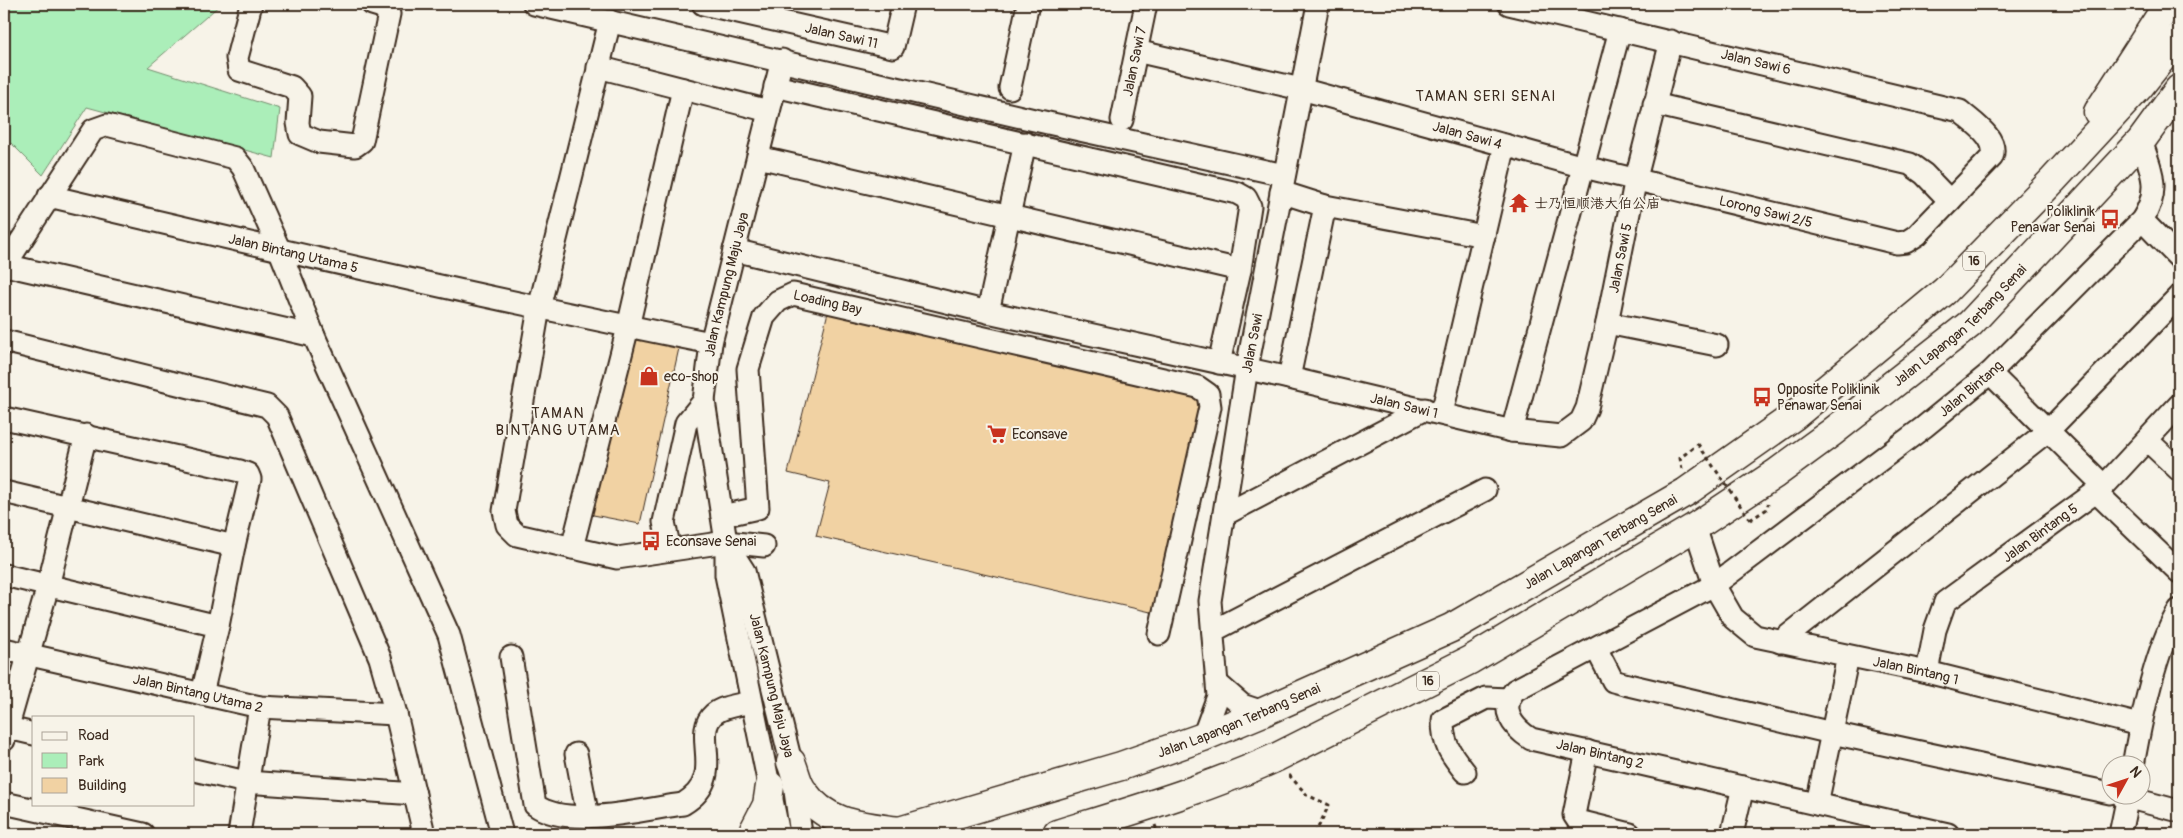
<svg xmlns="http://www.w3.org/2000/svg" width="2183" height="838" viewBox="0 0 2183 838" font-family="Pangolin,'LXGW WenKai TC',sans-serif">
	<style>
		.green { fill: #abeeb9; stroke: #738c6c }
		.building { fill: #f1d2a3; stroke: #3b2a1e }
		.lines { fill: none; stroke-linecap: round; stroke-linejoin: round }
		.minor-casing { stroke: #3b2a1e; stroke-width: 25 }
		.highway-casing { stroke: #3b2a1e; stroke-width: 31 }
		.path { stroke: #3b2a1e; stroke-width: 3; stroke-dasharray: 4 4; stroke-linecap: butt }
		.minor { stroke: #f7f3e8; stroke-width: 21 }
		.highway { stroke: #f7f3e8; stroke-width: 28 }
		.path-bridge { stroke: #3b2a1e; stroke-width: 3; stroke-dasharray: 4 4; stroke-linecap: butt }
		.labels { text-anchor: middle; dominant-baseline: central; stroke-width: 4; stroke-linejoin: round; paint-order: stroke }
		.shield { fill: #f7f3e8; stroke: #73665b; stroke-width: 1 }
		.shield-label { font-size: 12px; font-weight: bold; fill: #3b2a1e }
		.street-label { font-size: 14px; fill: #3b2a1e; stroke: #f7f3e8 }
		.poi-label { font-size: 14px; fill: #3b2a1e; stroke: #f7f3e8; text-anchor: start }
		.neighbourhood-label { font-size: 15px; letter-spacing: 1px; fill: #3b2a1e; stroke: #f7f3e8 }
	</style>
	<rect width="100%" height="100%" fill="#f7f3e8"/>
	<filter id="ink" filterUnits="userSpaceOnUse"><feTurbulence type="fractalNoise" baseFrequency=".02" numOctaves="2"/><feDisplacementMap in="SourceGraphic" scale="10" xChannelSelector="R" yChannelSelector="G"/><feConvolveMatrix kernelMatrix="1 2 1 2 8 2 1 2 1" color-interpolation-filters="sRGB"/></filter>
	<g filter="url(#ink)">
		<path class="green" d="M4,4H221L148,67L280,109L274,158L87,107L43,175L11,143L4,152Z"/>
		<g class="building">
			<path d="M830,304L1204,396L1155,613L816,536L830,483L788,473Z"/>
			<path d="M631,335L679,348L640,524L588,514Z"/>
		</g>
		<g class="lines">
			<defs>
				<g id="minor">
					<path d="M251,4L237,58L239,70L292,87L300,96L298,123L300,134L319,142L355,146L362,141L389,14L382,7L372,4"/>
					<path d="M534,4L1030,119L1284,175"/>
					<path id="s1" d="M703,4L893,47L903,4"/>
					<path d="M610,21L539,308L504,511L507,525L517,535L617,558L726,542L764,546"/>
					<path id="s2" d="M1136,51L1301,89L1584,167L1897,243L1906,242L1917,235L1992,157C1999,138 1972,122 1960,111L1509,4"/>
					<path d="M598,67L769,111"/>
					<path d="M775,86L1237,193L1246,198L1250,206L1240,270L1219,363"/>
					<path d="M1010,88L1028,4"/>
					<path d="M1654,104L1910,164L1924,174L1950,201"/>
					<path id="s3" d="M1122,120L1146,4"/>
					<path d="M758,157L1240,270"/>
					<path d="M1281,192L1325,206L1289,378"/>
					<path id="s4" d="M49,196C269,248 489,299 711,343"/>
					<path d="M1325,206L1484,236"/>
					<path d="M2142,220L2179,258"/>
					<path id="s5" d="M734,250L988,312L1289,378L1512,431L1561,436L1581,421L1587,408L1607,323L1636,178L1671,41"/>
					<path d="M5,265L314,336"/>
					<path d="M4,267L93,130L107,125L235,158L243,168L280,251L314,336L449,635L502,834"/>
					<path d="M988,312L1025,143"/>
					<path d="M1607,323L1717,345"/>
					<path d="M4,341L267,406L277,416L380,658L396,714L424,834"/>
					<path d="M1990,373L2104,486"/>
					<path d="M1442,413L1505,145"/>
					<path d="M4,418L240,471L248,474L250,479L234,546L4,492"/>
					<path d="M1512,431L1620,30"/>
					<path d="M2147,440L2179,470"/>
					<path d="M2096,492L2179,572"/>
					<path d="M1224,515L1425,409"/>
					<path id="s6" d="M722,516L758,508L748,369L764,317L778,301L793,294L1198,387L1208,394L1210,407L1159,634"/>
					<path id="s7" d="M1695,527L1714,585L1733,618L1755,636L1927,672L2140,725"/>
					<path id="s8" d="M726,543L744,571L791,762L801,834"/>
					<path d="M572,548L628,327L683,89"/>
					<path d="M670,550L664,522L686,423L704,401"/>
					<path d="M4,575L218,626L202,694"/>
					<path d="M218,626L234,546"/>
					<path d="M1213,631L1485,490"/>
					<path d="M1780,642L2049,430L2179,296"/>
					<path d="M1596,648L1613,681L1624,684L1832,733L2110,793"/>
					<path id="s9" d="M4,649L260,707L396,714"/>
					<path d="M511,657L535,805C568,829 644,809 683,804C729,777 690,735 714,714C723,706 740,705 751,702"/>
					<path id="s10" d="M1927,672L1935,630L1945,602L2104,486L2179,405"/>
					<path d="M1219,685L1242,705L1263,712"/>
					<path d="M4,727L34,734"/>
					<path id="s11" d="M1203,737L1218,696L1210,601L1247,368L1318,4"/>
					<path d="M4,740L48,586L86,435"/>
					<path d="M1587,751L1574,815L1578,821L1630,834"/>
					<path d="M576,754L588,817"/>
					<path d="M2133,766C2141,720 2155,649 2179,610"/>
					<path d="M194,770L246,782L415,794"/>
					<path d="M1465,772C1450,753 1443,745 1443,720L1486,698L1508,699"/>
					<path d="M2122,796L2179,811"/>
					<path d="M4,803L143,834"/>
					<path d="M1817,804L1848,656"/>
					<path d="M239,834L260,707"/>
					<path id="s12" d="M779,834L726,575V542L704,401L711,343L782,60"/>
					<path d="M1732,834L1743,787"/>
					<path id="s13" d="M1948,834L1531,739C1512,727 1499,709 1515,690L1714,585L1924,427L1990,373L2142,220C2161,190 2152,172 2141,141"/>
					<path d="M2120,834L2128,796"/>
				</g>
				<g id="highway">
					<path d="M2098,112L2168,4"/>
					<path d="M791,762C795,771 797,784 803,791C826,825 863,826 900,831"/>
					<path d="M752,834L767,805L770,786"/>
					<path id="s14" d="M889,834L1121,766L1203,737L1263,712L1451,628L1686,492L1794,416L1945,291L2053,180L2139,87L2179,37"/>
					<path id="s15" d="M1057,834C1131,811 1207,789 1277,757L1470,660L1695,527L1775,474L1831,433L1970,324L2141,141L2179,89"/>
				</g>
			</defs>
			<use href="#minor" class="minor-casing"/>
			<use href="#highway" class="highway-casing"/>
			<g class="path">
				<path d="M1682,469L1680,458L1698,444"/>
				<path d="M1750,520L1767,509L1768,504"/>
				<path d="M1289,775L1307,795L1329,805L1315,834"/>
				<path d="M1155,825L1158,834"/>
			</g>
			<use href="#minor" class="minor"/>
			<use href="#highway" class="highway"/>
			<path class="path-bridge" d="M1698,444L1750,520"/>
		</g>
	</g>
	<defs>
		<symbol id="temple-bare" viewBox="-9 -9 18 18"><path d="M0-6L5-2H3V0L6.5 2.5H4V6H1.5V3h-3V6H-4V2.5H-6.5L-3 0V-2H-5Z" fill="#c8321e" stroke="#f7f3e8" stroke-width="2.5" paint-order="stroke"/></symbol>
		<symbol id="bus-bare" viewBox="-9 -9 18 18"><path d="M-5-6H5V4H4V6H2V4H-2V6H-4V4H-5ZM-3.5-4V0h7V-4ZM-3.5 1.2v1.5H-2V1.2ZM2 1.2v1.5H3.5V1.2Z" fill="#c8321e" stroke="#f7f3e8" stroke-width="2.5" paint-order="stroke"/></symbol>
		<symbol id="shop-bare" viewBox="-9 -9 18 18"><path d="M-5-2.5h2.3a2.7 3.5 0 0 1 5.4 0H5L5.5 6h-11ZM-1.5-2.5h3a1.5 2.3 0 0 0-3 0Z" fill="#c8321e" stroke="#f7f3e8" stroke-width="2.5" paint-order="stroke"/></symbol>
		<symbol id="supermarket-bare" viewBox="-9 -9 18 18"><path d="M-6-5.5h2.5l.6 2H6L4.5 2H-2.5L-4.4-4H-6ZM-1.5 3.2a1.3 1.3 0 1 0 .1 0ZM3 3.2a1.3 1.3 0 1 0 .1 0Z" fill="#c8321e" stroke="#f7f3e8" stroke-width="2.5" paint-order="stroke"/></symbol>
	</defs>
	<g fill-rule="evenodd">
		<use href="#temple-bare" x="1505" y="189" width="28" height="28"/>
		<use href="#bus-bare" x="2096" y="205" width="28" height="28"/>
		<use href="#shop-bare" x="635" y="362" width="28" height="28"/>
		<use href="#bus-bare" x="1748" y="383" width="28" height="28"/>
		<use href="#supermarket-bare" x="983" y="420" width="28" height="28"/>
		<use href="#bus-bare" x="637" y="527" width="28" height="28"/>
	</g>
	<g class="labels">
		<g class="shield">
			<rect x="1963" y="251.5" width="22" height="19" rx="4"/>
			<rect x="1417" y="671.5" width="22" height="19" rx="4"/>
		</g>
		<g class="shield-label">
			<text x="1974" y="261">16</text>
			<text x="1428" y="681">16</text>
		</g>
		<g class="street-label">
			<text stroke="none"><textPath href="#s1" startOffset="142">Jalan Sawi 11</textPath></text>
			<text stroke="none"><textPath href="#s3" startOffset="60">Jalan Sawi 7</textPath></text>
			<text transform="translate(1756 62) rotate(13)">Jalan Sawi 6</text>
			<text stroke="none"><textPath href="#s2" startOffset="342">Jalan Sawi 4</textPath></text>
			<text stroke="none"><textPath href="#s2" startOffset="650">Lorong Sawi 2/5</textPath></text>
			<text stroke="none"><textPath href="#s4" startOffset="251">Jalan Bintang Utama 5</textPath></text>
			<text stroke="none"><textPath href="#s5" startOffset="1041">Jalan Sawi 5</textPath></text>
			<text stroke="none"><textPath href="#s12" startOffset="559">Jalan Kampung Maju Jaya</textPath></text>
			<text stroke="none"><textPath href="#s6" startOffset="304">Loading Bay</textPath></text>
			<text stroke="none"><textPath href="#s15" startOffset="1044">Jalan Lapangan Terbang Senai</textPath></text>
			<text stroke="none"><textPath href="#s11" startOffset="400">Jalan Sawi</textPath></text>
			<text stroke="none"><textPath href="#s13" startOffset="1036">Jalan Bintang</textPath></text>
			<text stroke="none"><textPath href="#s5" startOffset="688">Jalan Sawi 1</textPath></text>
			<text stroke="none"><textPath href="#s10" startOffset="190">Jalan Bintang 5</textPath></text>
			<text stroke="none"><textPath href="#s14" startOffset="772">Jalan Lapangan Terbang Senai</textPath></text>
			<text stroke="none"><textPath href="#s7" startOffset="292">Jalan Bintang 1</textPath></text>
			<text stroke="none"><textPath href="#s8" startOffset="151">Jalan Kampung Maju Jaya</textPath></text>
			<text stroke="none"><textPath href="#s9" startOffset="199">Jalan Bintang Utama 2</textPath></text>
			<text stroke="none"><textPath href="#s14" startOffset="368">Jalan Lapangan Terbang Senai</textPath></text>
			<text transform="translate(1600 754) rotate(13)">Jalan Bintang 2</text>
		</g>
		<g class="poi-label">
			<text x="1534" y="203">士乃恒顺港大伯公庙</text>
			<text x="2095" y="211" text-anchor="end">Poliklinik<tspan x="2095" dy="16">Penawar Senai</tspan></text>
			<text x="664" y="376">eco-shop</text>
			<text x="1777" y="389">Opposite Poliklinik<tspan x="1777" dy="16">Penawar Senai</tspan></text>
			<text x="1012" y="434">Econsave</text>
			<text x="666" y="541">Econsave Senai</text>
		</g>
		<g class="neighbourhood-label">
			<text x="1486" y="96">TAMAN SERI SENAI</text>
			<text x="558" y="413">TAMAN<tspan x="558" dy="17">BINTANG UTAMA</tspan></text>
		</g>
	</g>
	<rect width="2183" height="838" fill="none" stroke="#f7f3e8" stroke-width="20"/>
	<rect x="10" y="10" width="2163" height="818" fill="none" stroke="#3b2a1e" stroke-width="2" filter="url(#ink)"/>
	<rect x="32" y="716" width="162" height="90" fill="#f7f3e8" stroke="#aca397"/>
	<rect x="42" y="732" width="25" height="8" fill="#f7f3e8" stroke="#aca397"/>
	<text x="78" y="740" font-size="15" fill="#3b2a1e">Road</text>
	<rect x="42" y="753" width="25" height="15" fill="#abeeb9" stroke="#aca397"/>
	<text x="78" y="766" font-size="15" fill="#3b2a1e">Park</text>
	<rect x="42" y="778" width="25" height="15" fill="#f1d2a3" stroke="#aca397"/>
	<text x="78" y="790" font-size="15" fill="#3b2a1e">Building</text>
	<g transform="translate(2126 780) rotate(50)"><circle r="24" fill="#f7f3e8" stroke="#aca397"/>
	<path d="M0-4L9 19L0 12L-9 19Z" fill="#c8321e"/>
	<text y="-8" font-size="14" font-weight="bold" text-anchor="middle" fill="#3b2a1e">N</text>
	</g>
</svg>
